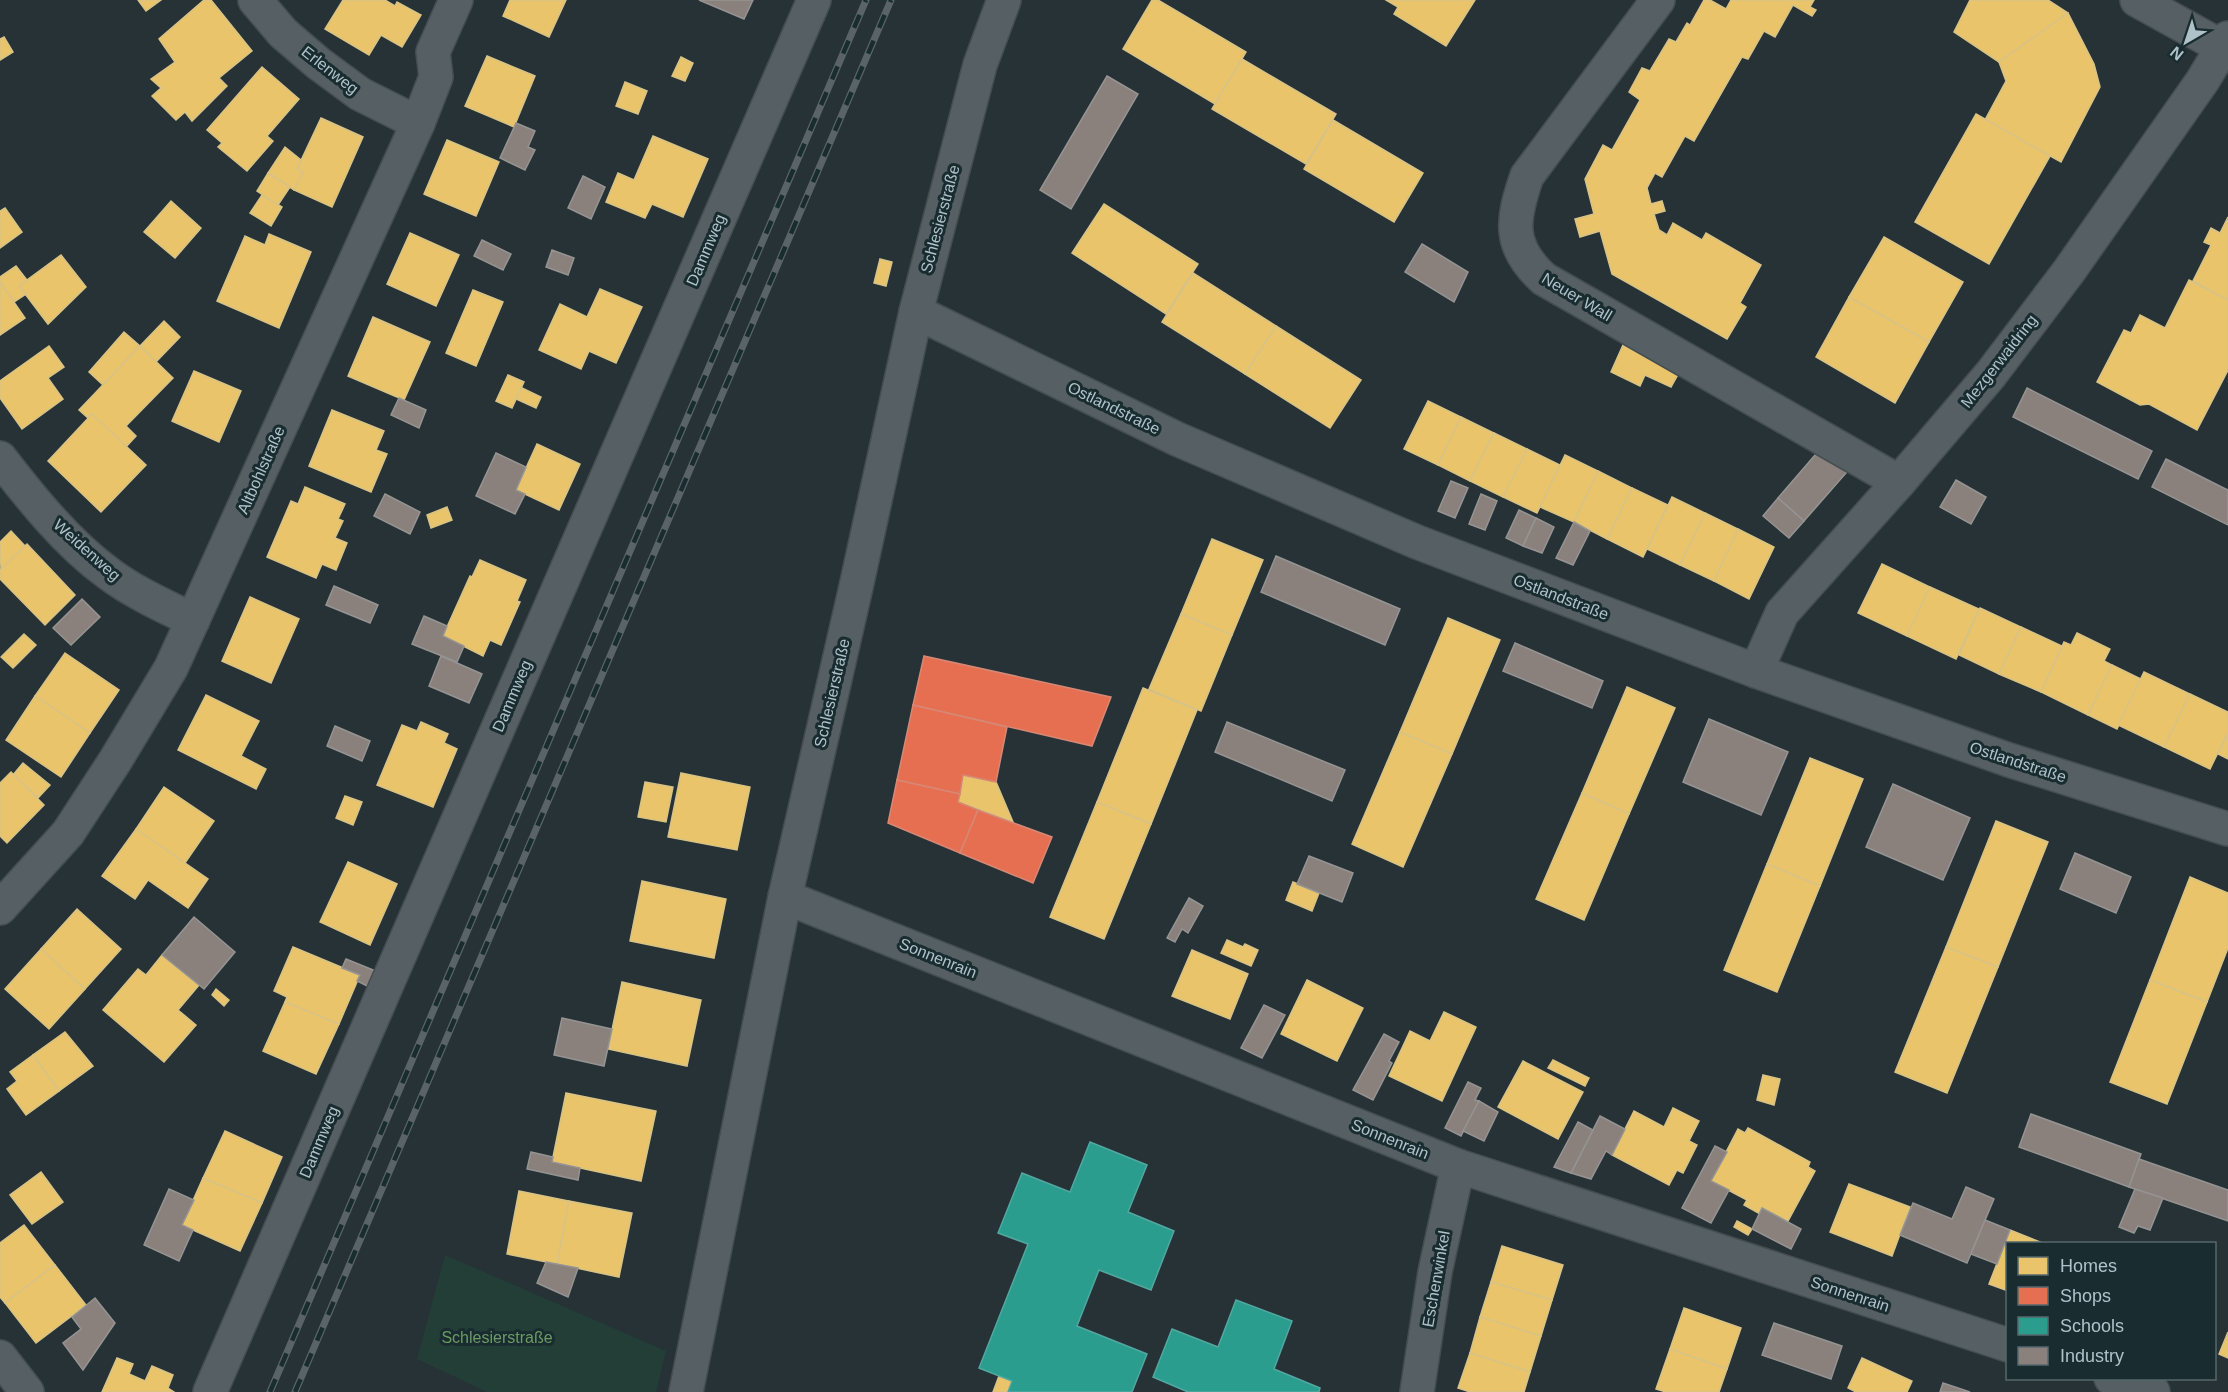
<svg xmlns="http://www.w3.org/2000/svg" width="2228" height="1392" viewBox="0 0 2228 1392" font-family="Arial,sans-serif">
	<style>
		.green { fill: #233d37 }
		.homes { fill: #e9c46a; stroke: #d8c386; stroke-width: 1.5 }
		.shops { fill: #e76f51; stroke: #d68875; stroke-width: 1.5 }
		.schools { fill: #2a9d8f; stroke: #52a8a0; stroke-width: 1.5 }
		.industry { fill: #8a817c; stroke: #959493; stroke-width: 1.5 }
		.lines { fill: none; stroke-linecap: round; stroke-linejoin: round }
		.street-casing { stroke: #454d50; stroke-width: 36 }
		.street { stroke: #566064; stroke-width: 33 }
		.rail-casing { stroke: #5a6468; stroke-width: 7 }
		.rail { stroke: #192c30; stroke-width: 4.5; stroke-dasharray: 14; stroke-linecap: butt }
		.labels { text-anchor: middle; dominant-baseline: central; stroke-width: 6; stroke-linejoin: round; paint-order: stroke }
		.street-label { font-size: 16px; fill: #afc2c8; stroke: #192c30 }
		.park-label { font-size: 16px; fill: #6c9b64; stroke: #192c30 }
	</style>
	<rect width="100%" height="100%" fill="#263236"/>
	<path class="green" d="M445,1255L666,1351L656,1392H487L417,1359Z"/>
	<g class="homes">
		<path d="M138,0H161L146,11Z"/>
		<path d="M204,0H211L252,51L219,78L227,86L192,121L185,112L176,120L152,96L161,88L151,79L175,62L159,39Z"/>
		<path d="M343,0H385L395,6L397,2L421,15L402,47L381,35L369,55L325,29Z"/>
		<path d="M510,0H566L549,37L503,16Z"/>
		<path d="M1152,0H1158L1246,52L1215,104L1123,49Z"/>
		<path d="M1386,0H1475L1446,46L1394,14L1398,7Z"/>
		<path d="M1704,0H1710L1726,9L1731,0H1814L1810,7L1816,10L1812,16L1793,5L1775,37L1764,31L1748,59L1742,57L1694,141L1685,136L1662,177L1655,173L1647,188L1651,204L1662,201L1665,211L1654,214L1659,230L1667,235L1673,223L1702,240L1706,233L1761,265L1740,303L1746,307L1727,339L1612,274L1600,231L1580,237L1575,219L1594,214L1585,179L1603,145L1612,150L1640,100L1629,92L1642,68L1650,71L1669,39L1676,42L1687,23L1690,25Z"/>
		<path d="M1970,0H2048L2068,13L1999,62L1954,32Z"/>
		<path d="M2068,13L2094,64L2100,87L2061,162L1985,120L2006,81L1999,62Z"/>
		<path d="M4,37L13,52L0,60V39Z"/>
		<path d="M487,56L535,76L514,127L465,106Z"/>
		<path d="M681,57L693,63L685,81L672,76Z"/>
		<path d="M1242,59L1336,114L1306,164L1212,109Z"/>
		<path d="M262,67L299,99L267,136L273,141L247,171L218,147L222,143L207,130Z"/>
		<path d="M625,82L647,91L638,114L616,106Z"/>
		<path d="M1976,114L2050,156L1989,264L1915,222Z"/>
		<path d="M321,118L363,137L332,207L294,190L303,172L297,169Z"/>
		<path d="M1333,120L1423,173L1394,222L1304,169Z"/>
		<path d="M653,136L708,159L683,217L652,204L645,218L606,202L618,173L634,180Z"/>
		<path d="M447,140L499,162L476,216L424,194Z"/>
		<path d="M285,147L301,160L297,169L303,172L294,190L268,173Z"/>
		<path d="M268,173L290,187L278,205L257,191Z"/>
		<path d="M262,195L282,207L271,226L250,213Z"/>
		<path d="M171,201L201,228L175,258L144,232Z"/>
		<path d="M1104,204L1198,264L1166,314L1072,253Z"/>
		<path d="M5,208L22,232L0,248V211Z"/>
		<path d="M2228,217V300L2193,281L2211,245L2204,242L2211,228L2220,233Z"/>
		<path d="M410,233L459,255L436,306L387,284Z"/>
		<path d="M269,234L311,252L279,328L217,301L245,236L265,245Z"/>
		<path d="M1884,237L1963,282L1929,342L1849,297Z"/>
		<path d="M61,255L86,287L48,324L19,286Z"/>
		<path d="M880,259L892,262L886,286L874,283Z"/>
		<path d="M16,266L27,280L19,286L26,294L14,302L0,282V277Z"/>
		<path d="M1193,273L1276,326L1245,374L1162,322Z"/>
		<path d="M2189,280L2228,300V370L2197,430L2149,404L2140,405L2097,382L2124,330L2131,333L2140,315L2165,328Z"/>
		<path d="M0,282L25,318L0,335Z"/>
		<path d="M600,289L642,307L616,363L589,351L581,369L539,350L560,304L587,317Z"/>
		<path d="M473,290L503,302L476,366L446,353Z"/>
		<path d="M1849,297L1929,342L1895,403L1816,357Z"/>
		<path d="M373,317L430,342L404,400L348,376Z"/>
		<path d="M164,321L180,337L156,362L140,346Z"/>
		<path d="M1276,326L1361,380L1330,428L1245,374Z"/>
		<path d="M124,332L140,346L103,385L89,372Z"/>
		<path d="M1623,345L1653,360L1655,356L1681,369L1671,387L1645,375L1640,386L1611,372Z"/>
		<path d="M49,346L64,367L48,378L63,399L22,429L0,398V381Z"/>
		<path d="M140,346L173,378L126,426L136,436L126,447L92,414L88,418L79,410Z"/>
		<path d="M194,371L241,391L219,442L172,421Z"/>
		<path d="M508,375L524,382L512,408L496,401Z"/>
		<path d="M522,388L541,397L536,408L516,399Z"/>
		<path d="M1428,401L1461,417L1438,465L1404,449Z"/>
		<path d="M332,410L384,431L376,450L387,454L371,492L309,466Z"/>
		<path d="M92,414L146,465L101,512L48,461Z"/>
		<path d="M1461,417L1494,433L1470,481L1438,465Z"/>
		<path d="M1494,433L1527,449L1503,497L1470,481Z"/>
		<path d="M537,444L580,464L559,510L516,490Z"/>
		<path d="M1527,449L1560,465L1537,513L1503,497Z"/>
		<path d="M1565,455L1598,471L1574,522L1540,507Z"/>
		<path d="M1598,471L1632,488L1607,539L1574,522Z"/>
		<path d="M305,487L345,504L338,519L343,521L335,538L347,543L336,570L322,564L316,578L267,557L291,501L298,504Z"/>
		<path d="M1632,488L1668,505L1643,557L1607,539Z"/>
		<path d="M1672,497L1705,513L1680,565L1647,549Z"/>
		<path d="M447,507L452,520L431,528L427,515Z"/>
		<path d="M1705,513L1738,529L1714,581L1680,565Z"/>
		<path d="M1738,529L1774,547L1749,599L1714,581Z"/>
		<path d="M11,531L25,546L1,569L0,542Z"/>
		<path d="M1212,539L1263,560L1232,635L1181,614Z"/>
		<path d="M27,544L75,595L45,625L0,579V570Z"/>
		<path d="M480,560L526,580L517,601L520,602L501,645L490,640L483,656L443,636L470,576L472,577Z"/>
		<path d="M1882,564L1930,587L1907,636L1858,613Z"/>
		<path d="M1930,587L1979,609L1956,659L1907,636Z"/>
		<path d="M250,597L299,619L271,683L222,661Z"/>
		<path d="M1980,608L2021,627L1999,674L1959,655Z"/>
		<path d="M1181,614L1232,635L1201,711L1149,689Z"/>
		<path d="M1448,618L1500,640L1452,754L1400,732Z"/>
		<path d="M2021,627L2062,646L2041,692L1999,674Z"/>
		<path d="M2077,633L2110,649L2104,661L2112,665L2088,715L2041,692L2064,642L2071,645Z"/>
		<path d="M24,634L36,645L13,668L1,657Z"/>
		<path d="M65,653L119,690L90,733L35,696Z"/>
		<path d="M2112,665L2141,679L2117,729L2088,715Z"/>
		<path d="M2144,672L2190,694L2164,747L2118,725Z"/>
		<path d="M1627,687L1675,708L1629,814L1582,793Z"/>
		<path d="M1143,688L1197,710L1151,824L1097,802Z"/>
		<path d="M2190,694L2228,712V732L2210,769L2164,747Z"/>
		<path d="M206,695L259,721L241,756L266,769L256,789L178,750Z"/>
		<path d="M35,696L90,733L61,777L6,740Z"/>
		<path d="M421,722L448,734L444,743L457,749L433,807L377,785L402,725L417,731Z"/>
		<path d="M1400,732L1452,754L1403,867L1352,844Z"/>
		<path d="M2228,733V759L2218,754Z"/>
		<path d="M1810,758L1863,779L1820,886L1767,864Z"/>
		<path d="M23,763L50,785L38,798L13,775Z"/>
		<path d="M11,772L44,805L7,843L0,836V783Z"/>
		<path d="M681,773L750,787L737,850L668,837Z"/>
		<path d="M963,775L996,782L1013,822L958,802Z"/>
		<path d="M645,782L673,787L666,822L638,817Z"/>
		<path d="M164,787L214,821L185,863L136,829Z"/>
		<path d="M1582,793L1629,814L1584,920L1536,899Z"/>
		<path d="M345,796L362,802L353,825L336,818Z"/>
		<path d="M1097,802L1151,824L1104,939L1050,917Z"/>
		<path d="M1996,821L2048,842L1998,967L1946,947Z"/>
		<path d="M136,829L208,879L188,908L148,880L135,899L102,876Z"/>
		<path d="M348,862L397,884L370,945L320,922Z"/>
		<path d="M1767,864L1820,886L1777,992L1724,970Z"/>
		<path d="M2190,877L2228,893V948L2207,1002L2150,980Z"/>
		<path d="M642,881L726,899L714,958L630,941Z"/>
		<path d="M1293,882L1319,893L1312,911L1286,900Z"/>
		<path d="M77,909L121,949L85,989L41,949Z"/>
		<path d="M1227,940L1243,947L1245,944L1258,950L1251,966L1221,953Z"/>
		<path d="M293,947L360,975L339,1024L285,1002L287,997L274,991Z"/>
		<path d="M1946,947L1998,967L1947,1093L1895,1072Z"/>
		<path d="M41,949L85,989L49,1029L5,989Z"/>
		<path d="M1192,950L1248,974L1230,1019L1172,996Z"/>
		<path d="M162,955L199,985L178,1010L196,1025L164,1062L103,1010L138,969L146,975Z"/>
		<path d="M1307,980L1363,1008L1337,1061L1281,1034Z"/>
		<path d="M2150,980L2207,1002L2167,1104L2110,1082Z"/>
		<path d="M622,982L701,1000L687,1066L608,1049Z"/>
		<path d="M216,989L229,1000L224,1006L212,995Z"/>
		<path d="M285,1002L339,1024L316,1074L263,1051Z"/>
		<path d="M1444,1012L1476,1027L1442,1101L1389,1076L1410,1031L1430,1041Z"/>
		<path d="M65,1032L93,1066L59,1091L33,1055Z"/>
		<path d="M33,1055L59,1091L26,1115L7,1089L17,1081L10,1072Z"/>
		<path d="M1553,1060L1589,1078L1585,1086L1548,1068Z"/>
		<path d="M1523,1061L1583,1092L1558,1139L1498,1107Z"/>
		<path d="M1763,1075L1780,1079L1774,1105L1757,1100Z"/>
		<path d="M566,1093L656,1111L641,1181L552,1162Z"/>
		<path d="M1673,1108L1699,1121L1689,1141L1697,1145L1683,1173L1677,1170L1669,1185L1612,1155L1634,1111L1664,1127Z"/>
		<path d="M1748,1128L1810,1162L1808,1167L1815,1171L1788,1221L1762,1208L1760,1214L1744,1205L1747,1200L1711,1181L1738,1129L1745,1133Z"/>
		<path d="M225,1131L282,1157L262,1203L203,1178Z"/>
		<path d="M41,1172L63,1202L32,1224L10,1195Z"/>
		<path d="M203,1178L262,1203L240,1251L182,1225Z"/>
		<path d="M1849,1184L1910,1207L1892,1256L1830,1232Z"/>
		<path d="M519,1191L569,1201L557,1264L507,1254Z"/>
		<path d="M569,1201L632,1213L619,1277L557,1264Z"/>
		<path d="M1737,1221L1752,1229L1748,1235L1734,1227Z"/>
		<path d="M24,1225L55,1265L5,1303L0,1297V1243Z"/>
		<path d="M2010,1230L2045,1244H2008V1291L1989,1284Z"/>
		<path d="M1502,1246L1563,1265L1552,1300L1491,1282Z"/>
		<path d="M55,1265L86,1305L36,1343L5,1303Z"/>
		<path d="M1491,1282L1552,1300L1541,1336L1480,1317Z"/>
		<path d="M1684,1308L1741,1328L1727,1369L1670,1349Z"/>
		<path d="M1480,1317L1541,1336L1530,1372L1470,1353Z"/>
		<path d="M2228,1332V1358L2219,1354Z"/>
		<path d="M1670,1349L1727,1369L1719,1392H1666L1656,1389Z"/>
		<path d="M1470,1353L1530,1372L1524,1392H1470L1458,1388Z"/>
		<path d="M117,1358L133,1364L129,1374L145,1381L152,1366L173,1375L168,1388L174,1392H102Z"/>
		<path d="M1862,1358L1912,1381L1907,1392H1856L1848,1388Z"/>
		<path d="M999,1376L1012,1381L1008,1392H993Z"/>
	</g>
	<g class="shops">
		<path d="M924,656L1111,697L1092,746L913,705Z"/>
		<path d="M913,705L1007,727L996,782L963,775L960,794L897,780Z"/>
		<path d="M897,780L960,794L958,802L978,810L960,853L888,823Z"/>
		<path d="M978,810L1052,837L1033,883L960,853Z"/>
	</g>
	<g class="schools">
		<path d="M1090,1142L1147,1165L1128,1212L1174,1231L1151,1290L1099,1270L1077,1326L1147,1354L1132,1392H1008L1012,1381L979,1368L1028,1244L998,1233L1022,1173L1070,1192Z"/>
		<path d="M1236,1300L1292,1321L1274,1369L1320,1388L1319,1392H1188L1153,1377L1172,1329L1218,1347Z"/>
	</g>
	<g class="industry">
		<path d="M699,0H753L744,19Z"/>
		<path d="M1107,76L1138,94L1071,209L1040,190Z"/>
		<path d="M516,123L535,131L528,147L535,150L525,170L500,158Z"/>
		<path d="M583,176L605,187L591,219L568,208Z"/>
		<path d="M482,240L511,254L503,270L474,256Z"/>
		<path d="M1422,244L1468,272L1454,302L1405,272Z"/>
		<path d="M552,250L574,258L568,275L546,267Z"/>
		<path d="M2027,388L2152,451L2138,479L2013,417Z"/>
		<path d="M399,398L426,410L419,428L391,415Z"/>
		<path d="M1822,447L1853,465L1804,521L1778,498Z"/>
		<path d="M496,453L526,467L516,490L525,494L515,514L476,496Z"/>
		<path d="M2166,459L2228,490V525L2152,487Z"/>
		<path d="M1956,480L1986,497L1971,524L1940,507Z"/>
		<path d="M1451,481L1468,488L1455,518L1438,511Z"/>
		<path d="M385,494L420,512L410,534L374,516Z"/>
		<path d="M1481,494L1497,501L1485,530L1469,524Z"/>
		<path d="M1778,498L1804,521L1789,538L1763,516Z"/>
		<path d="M1519,510L1536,518L1523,546L1506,538Z"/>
		<path d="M1536,518L1554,527L1542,553L1523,546Z"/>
		<path d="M1574,522L1590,531L1573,565L1556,558Z"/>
		<path d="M1276,556L1400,609L1385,645L1261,592Z"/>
		<path d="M334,586L378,605L370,623L326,605Z"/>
		<path d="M82,599L100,617L71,645L53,628Z"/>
		<path d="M424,616L447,626L443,636L464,646L457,662L412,644Z"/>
		<path d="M1515,643L1603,681L1592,708L1503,671Z"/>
		<path d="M441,656L482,674L469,703L429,686Z"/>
		<path d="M1709,719L1788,752L1761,815L1683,782Z"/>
		<path d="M1227,722L1345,770L1332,801L1215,752Z"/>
		<path d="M335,726L370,741L362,761L327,746Z"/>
		<path d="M1893,784L1970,818L1943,880L1866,847Z"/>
		<path d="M2075,853L2131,877L2116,913L2060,889Z"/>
		<path d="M1309,856L1353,873L1342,902L1297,884Z"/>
		<path d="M1189,898L1203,906L1188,933L1182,929L1175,942L1167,938Z"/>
		<path d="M194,917L235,952L204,989L162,955Z"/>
		<path d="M346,959L378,972L371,988L357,981L360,975L342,968Z"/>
		<path d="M1264,1005L1285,1015L1262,1058L1241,1048Z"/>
		<path d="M562,1018L612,1029L604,1066L554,1055Z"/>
		<path d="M1384,1034L1399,1042L1389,1061L1392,1063L1373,1100L1353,1090Z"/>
		<path d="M1468,1082L1481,1088L1475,1100L1479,1101L1461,1136L1445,1128Z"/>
		<path d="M1479,1101L1498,1112L1484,1141L1463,1131Z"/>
		<path d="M2031,1114L2141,1154L2129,1187L2019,1147Z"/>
		<path d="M1600,1116L1625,1129L1612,1155L1606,1151L1591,1179L1571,1173Z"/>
		<path d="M1578,1122L1593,1130L1571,1173L1554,1167Z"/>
		<path d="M1715,1146L1727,1152L1711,1181L1729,1190L1711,1223L1682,1208Z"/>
		<path d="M531,1152L553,1157L552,1162L580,1168L578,1180L527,1169Z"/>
		<path d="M2139,1159L2228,1190V1221L2129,1187Z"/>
		<path d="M1966,1187L1994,1199L1967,1263L1900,1235L1913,1203L1952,1219Z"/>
		<path d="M169,1189L194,1200L182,1225L193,1230L179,1261L144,1245Z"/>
		<path d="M2135,1189L2163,1198L2150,1230L2138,1226L2134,1233L2119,1227Z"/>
		<path d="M1762,1208L1801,1229L1791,1249L1752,1229Z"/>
		<path d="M1985,1220L2010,1230L1997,1264L1971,1254Z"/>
		<path d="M546,1262L578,1268L568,1297L537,1283Z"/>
		<path d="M95,1298L115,1323L83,1370L63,1343L81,1329L72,1317Z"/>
		<path d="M1774,1323L1842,1346L1831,1379L1762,1355Z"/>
		<path d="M1943,1383L1970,1392H1940Z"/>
	</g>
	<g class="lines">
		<defs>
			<g id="street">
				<path d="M255,0L283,33L318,63L360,94L418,123"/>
				<path d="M1658,0L1527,176C1512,219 1507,246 1544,279L1899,482"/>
				<path d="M2137,0L2222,47"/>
				<path d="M916,312L1177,439L1417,542L1756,671L2009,760L2228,829"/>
				<path d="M0,458C30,497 67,543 108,573C133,592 164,606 193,620"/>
				<path d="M1756,671L1782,613L1899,482L1991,374L2069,271L2203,80L2228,38"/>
				<path d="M785,897L1458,1166L2008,1345"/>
				<path d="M0,908L68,833L115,761L171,668L418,123L436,77L433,52L456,0"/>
				<path d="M0,1357L27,1392"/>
				<path d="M2111,1378L2153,1392"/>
				<path d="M210,1392L814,0"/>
				<path d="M686,1392L785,897L856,587L916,312L980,65L1004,0"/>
				<path d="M1417,1392L1435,1272L1458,1166"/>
			</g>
		</defs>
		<use href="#street" class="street-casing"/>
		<use href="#street" class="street"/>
		<defs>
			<g id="rail">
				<path d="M270,1392L866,0"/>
				<path d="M295,1392L891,0"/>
			</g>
		</defs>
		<use href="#rail" class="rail-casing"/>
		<use href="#rail" class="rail"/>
	</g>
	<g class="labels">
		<g class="street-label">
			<text transform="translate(330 70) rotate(38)">Erlenweg</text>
			<text transform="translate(940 219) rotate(-75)">Schlesierstraße</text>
			<text transform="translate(706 250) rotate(-67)">Dammweg</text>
			<text transform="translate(1577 297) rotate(31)">Neuer Wall</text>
			<text transform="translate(1999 361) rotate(-52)">Mezgerwaidring</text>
			<text transform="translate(1114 408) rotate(26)">Ostlandstraße</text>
			<text transform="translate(261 470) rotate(-66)">Altbohlstraße</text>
			<text transform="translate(87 550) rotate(42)">Weidenweg</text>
			<text transform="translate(1561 597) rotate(21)">Ostlandstraße</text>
			<text transform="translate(832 693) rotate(-77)">Schlesierstraße</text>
			<text transform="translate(512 696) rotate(-67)">Dammweg</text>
			<text transform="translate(2018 762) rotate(18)">Ostlandstraße</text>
			<text transform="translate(938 958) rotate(22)">Sonnenrain</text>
			<text transform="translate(1390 1139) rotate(22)">Sonnenrain</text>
			<text transform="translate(319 1142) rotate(-67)">Dammweg</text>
			<text transform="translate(1436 1279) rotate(-80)">Eschenwinkel</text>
			<text transform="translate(1850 1294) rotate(18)">Sonnenrain</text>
		</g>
		<g class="park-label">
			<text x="497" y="1337">Schlesierstraße</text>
		</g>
	</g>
	<rect x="2006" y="1242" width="210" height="138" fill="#192c30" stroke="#55686d" stroke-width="1.5"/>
	<rect x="2018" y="1257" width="30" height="18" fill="#e9c46a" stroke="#55686d" stroke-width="1.5"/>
	<text x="2060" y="1272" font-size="18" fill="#afc2c8">Homes</text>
	<rect x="2018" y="1287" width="30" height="18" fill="#e76f51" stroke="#55686d" stroke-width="1.5"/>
	<text x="2060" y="1302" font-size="18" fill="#afc2c8">Shops</text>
	<rect x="2018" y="1317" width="30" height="18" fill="#2a9d8f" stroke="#55686d" stroke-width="1.5"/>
	<text x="2060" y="1332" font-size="18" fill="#afc2c8">Schools</text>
	<rect x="2018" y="1347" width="30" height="18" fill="#8a817c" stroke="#55686d" stroke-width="1.5"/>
	<text x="2060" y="1362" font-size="18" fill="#afc2c8">Industry</text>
	<g transform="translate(2186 42) rotate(219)" stroke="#192c30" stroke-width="4.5" paint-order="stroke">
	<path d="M0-4.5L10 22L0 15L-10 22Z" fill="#afc2c8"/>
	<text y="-9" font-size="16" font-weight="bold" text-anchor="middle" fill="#afc2c8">N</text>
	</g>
</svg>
